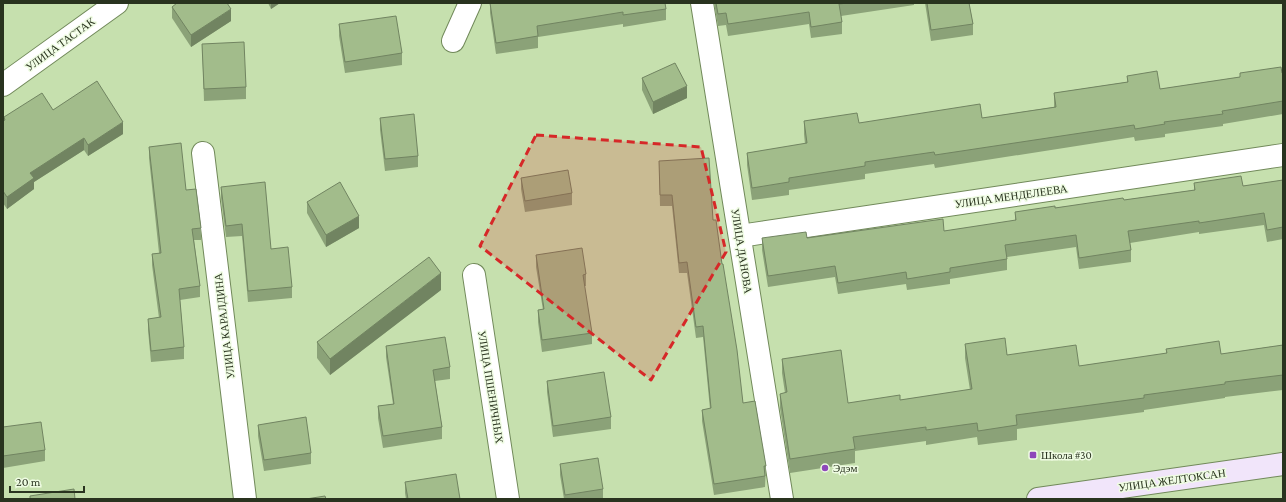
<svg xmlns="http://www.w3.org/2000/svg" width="1286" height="502" viewBox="0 0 1286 502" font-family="'Crimson Pro',serif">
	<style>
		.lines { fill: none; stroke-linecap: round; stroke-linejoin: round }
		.minor-casing { stroke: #71895a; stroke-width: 24 }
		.secondary-casing { stroke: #71895a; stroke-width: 24 }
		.minor { stroke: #fff; stroke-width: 22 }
		.secondary { stroke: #f1e5fa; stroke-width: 22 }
		.wall { fill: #8ba278 }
		.shaded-wall { fill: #718461 }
		.building { fill: #a2bc8b; stroke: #718461 }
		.marked { fill: #d62828; fill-opacity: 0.2; stroke: #d62828; stroke-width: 3; stroke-dasharray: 8 5; stroke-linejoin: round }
		.poi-dot { fill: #8e47ba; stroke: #effce3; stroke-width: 1.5 }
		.labels { text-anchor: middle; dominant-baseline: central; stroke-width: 3; stroke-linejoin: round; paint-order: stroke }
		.street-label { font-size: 11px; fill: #29331f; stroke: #effce3 }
		.poi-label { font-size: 11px; fill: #29331f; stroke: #effce3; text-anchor: start }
	</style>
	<rect width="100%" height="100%" fill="#c6e0ae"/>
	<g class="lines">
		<defs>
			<g id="minor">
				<path d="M702,3L782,499"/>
				<path d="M453,41L470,3"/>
				<path d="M3,85L117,3"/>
				<path d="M203,153L245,499"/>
				<path d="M740,236L1283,155"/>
				<path d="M474,275L508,499"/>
			</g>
			<path id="secondary" d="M1038,499L1283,464"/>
		</defs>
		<use href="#minor" class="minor-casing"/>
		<use href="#secondary" class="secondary-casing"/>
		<use href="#minor" class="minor"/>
		<use href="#secondary" class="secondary"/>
	</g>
	<g class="wall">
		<path d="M268,3H280L271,9Z"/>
		<path d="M490,3L666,9V20L623,27V24L538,37V48L496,54L490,13Z"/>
		<path d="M714,3H914V5L841,16L842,22V34L811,38L809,24L728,36L726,25L718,26Z"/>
		<path d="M925,3H969L973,24V35L931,41Z"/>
		<path d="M172,7L231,21L191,47L172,18Z"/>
		<path d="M339,24L402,53V65L345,73L339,36Z"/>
		<path d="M202,44L246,87V99L204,101Z"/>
		<path d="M1240,73H1283V114L1223,124V126L1165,134V137L1135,141L1134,137L935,168L934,164L865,174V179L789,190V195L752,200L747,165V153L805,144L804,134V121L859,123L982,118L1054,107V93L1127,82V76L1160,89L1240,77Z"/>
		<path d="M642,78L687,98L653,114L642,90Z"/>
		<path d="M53,110L123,134L88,156L84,150L34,182V189L7,209L3,203V121H4V117Z"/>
		<path d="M380,118L418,156V167L385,171L380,130Z"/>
		<path d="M149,147L186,190L201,228V240H194L200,286V297L180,300L184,347V359L151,362L148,330V319L159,318L152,265V254L159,253L149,158Z"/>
		<path d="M659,161L713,220L722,264L743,403L766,466L765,487L714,495L702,421V410L710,409L703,337L696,338L687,273H679L672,206H660Z"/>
		<path d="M521,178L572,193V205L525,212L521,189Z"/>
		<path d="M1283,180V239L1267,242L1264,225L1199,234V232L1130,243L1131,250V262L1079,269L1076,247L1007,257V270L950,279V284L907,290L906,284L838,294L835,277L768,287L762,250V238H807L944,231L1015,221V212L1124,200L1194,190V183L1243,186Z"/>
		<path d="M221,187L271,249L292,287V298L248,302L242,236L226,237L221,198Z"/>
		<path d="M307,202L359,228L326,247L307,213Z"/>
		<path d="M536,255L586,274V286H584L592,333V344L542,352L538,322V310H543L536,267Z"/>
		<path d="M441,290L330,375L317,358V342Z"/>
		<path d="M965,344L1007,355L1079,366L1166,354V349L1221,354L1283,345V390L1225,397V398L1144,410V412L1017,429V440L978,445L977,437L926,445V441L855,451V463L790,473L780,408V394L785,393L782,373V359L848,403L900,400L970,390L965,358Z"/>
		<path d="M386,346L450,367V379L435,381L442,427V439L383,448L378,418V406L393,404L386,357Z"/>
		<path d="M547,381L611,417V429L553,437L547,392Z"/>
		<path d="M258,425L311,453V464L264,471L258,436Z"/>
		<path d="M3,427L45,450V461L3,468Z"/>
		<path d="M560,464L603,489V499H564L560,475Z"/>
		<path d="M405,482L460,499H406L405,493Z"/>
	</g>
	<g class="shaded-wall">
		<path d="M271,3H280L271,9Z"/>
		<path d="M231,9V21L191,47V35Z"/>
		<path d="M687,86V98L653,114V102Z"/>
		<path d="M123,122V134L88,156V145Z"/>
		<path d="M84,138V150L34,182V189L7,209V197L30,173Z"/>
		<path d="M359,216V228L326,247V235Z"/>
		<path d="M441,273V290L330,375V359Z"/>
	</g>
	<g class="building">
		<path d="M177,3H227L231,9L191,35L172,7Z"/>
		<path d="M490,3H665L666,9L623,15V12L537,26L538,36L496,43Z"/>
		<path d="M716,3H848L839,4L842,22L811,27L809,12L728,24L726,13L718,14Z"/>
		<path d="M927,3H969L973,24L931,30Z"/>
		<path d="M396,16L402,53L345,62L339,24Z"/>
		<path d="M244,42L246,87L204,89L202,44Z"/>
		<path d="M675,63L687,86L653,102L642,78Z"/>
		<path d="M1281,67L1282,73H1283V101L1222,111L1223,114L1164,122L1165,124L1135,129L1134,125L935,155L934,152L865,162V166L789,178V182L752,188L747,153L807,143L804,121L857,113L859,123L980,104L982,118L1056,107L1054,93L1128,82L1127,76L1157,71L1160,89L1240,77V73Z"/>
		<path d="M97,81L123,122L88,145L84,138L30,173L34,178L7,197L3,191V121L5,120L4,117L42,93L53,110Z"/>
		<path d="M414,114L418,156L385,159L380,118Z"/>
		<path d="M181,143L186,190L196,189L201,228L192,229L200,286L179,289L184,347L151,351L148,319L161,317L152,254L161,253L149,147Z"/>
		<path d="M709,158L713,220H716L722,264H723L737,350L743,403L755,401L766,466H764L765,476L714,484L702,410L711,408L703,326L696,327L687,262L679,263L672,195H660L659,161Z"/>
		<path d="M568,170L572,193L525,201L521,178Z"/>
		<path d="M1241,176L1243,186L1283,180V227L1267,230L1264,213L1199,223V221L1128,231L1131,250L1079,258L1076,235L1005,245L1007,259L950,268V272L907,279L906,272L838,283L835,266L768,276L762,238L806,232L807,238L943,219L944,231L1016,220L1015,212L1055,206V208L1123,198L1124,200L1195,190L1194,183Z"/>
		<path d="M265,182L271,249L288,247L292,287L248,291L242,224L226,226L221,187Z"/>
		<path d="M340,182L359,216L326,235L307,202Z"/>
		<path d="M582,248L586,274L583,275L592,333L542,340L538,310L544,309L536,255Z"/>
		<path d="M429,257L441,273L330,359L317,342Z"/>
		<path d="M445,337L450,367L433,370L442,427L383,436L378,406L394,404L386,346Z"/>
		<path d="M1005,338L1007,355L1076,345L1079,366L1167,353L1166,349L1219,341L1221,354L1283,345V375L1225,382V384L1144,395V398L1016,415L1017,425L978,431L977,423L926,430V427L853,437L855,449L790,459L780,394L787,392L782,359L841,350L848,403L900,395V400L972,389L965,344Z"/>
		<path d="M604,372L611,417L553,426L547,381Z"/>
		<path d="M306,417L311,453L264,460L258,425Z"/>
		<path d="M41,422L45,450L3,456V427Z"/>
		<path d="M598,458L603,489L565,495L560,464Z"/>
		<path d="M456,474L460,499H408L405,482Z"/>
		<path d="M74,489L75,499H30V496Z"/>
		<path d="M325,496L326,499H306Z"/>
	</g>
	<path class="marked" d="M536,135L701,147L726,252L651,380L480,246Z"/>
	<g class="poi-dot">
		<rect x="1029" y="451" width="8" height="8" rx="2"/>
		<circle cx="825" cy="468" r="4"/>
	</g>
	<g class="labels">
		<g class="street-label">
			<text transform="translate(60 44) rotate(-36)">УЛИЦА ТАСТАК</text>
			<text transform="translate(1011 196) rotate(-8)">УЛИЦА МЕНДЕЛЕЕВА</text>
			<text transform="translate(742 251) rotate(81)">УЛИЦА ДАНОВА</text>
			<text transform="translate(224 326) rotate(-97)">УЛИЦА КАРАЛДИНА</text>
			<text transform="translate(491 387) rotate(81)">УЛИЦА ПШЕНИЧНЫХ</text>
			<text transform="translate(1172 480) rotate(-8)">УЛИЦА ЖЕЛТОКСАН</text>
		</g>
		<g class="poi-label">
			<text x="1041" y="455">Школа #30</text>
			<text x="833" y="468">Эдэм</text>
		</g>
	</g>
	<rect width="1286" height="502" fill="none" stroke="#29331f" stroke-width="8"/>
	<path d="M10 486v6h74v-6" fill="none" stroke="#29331f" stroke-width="2"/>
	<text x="16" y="486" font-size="12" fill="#29331f" stroke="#effce3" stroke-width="3" paint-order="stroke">20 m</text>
</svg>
